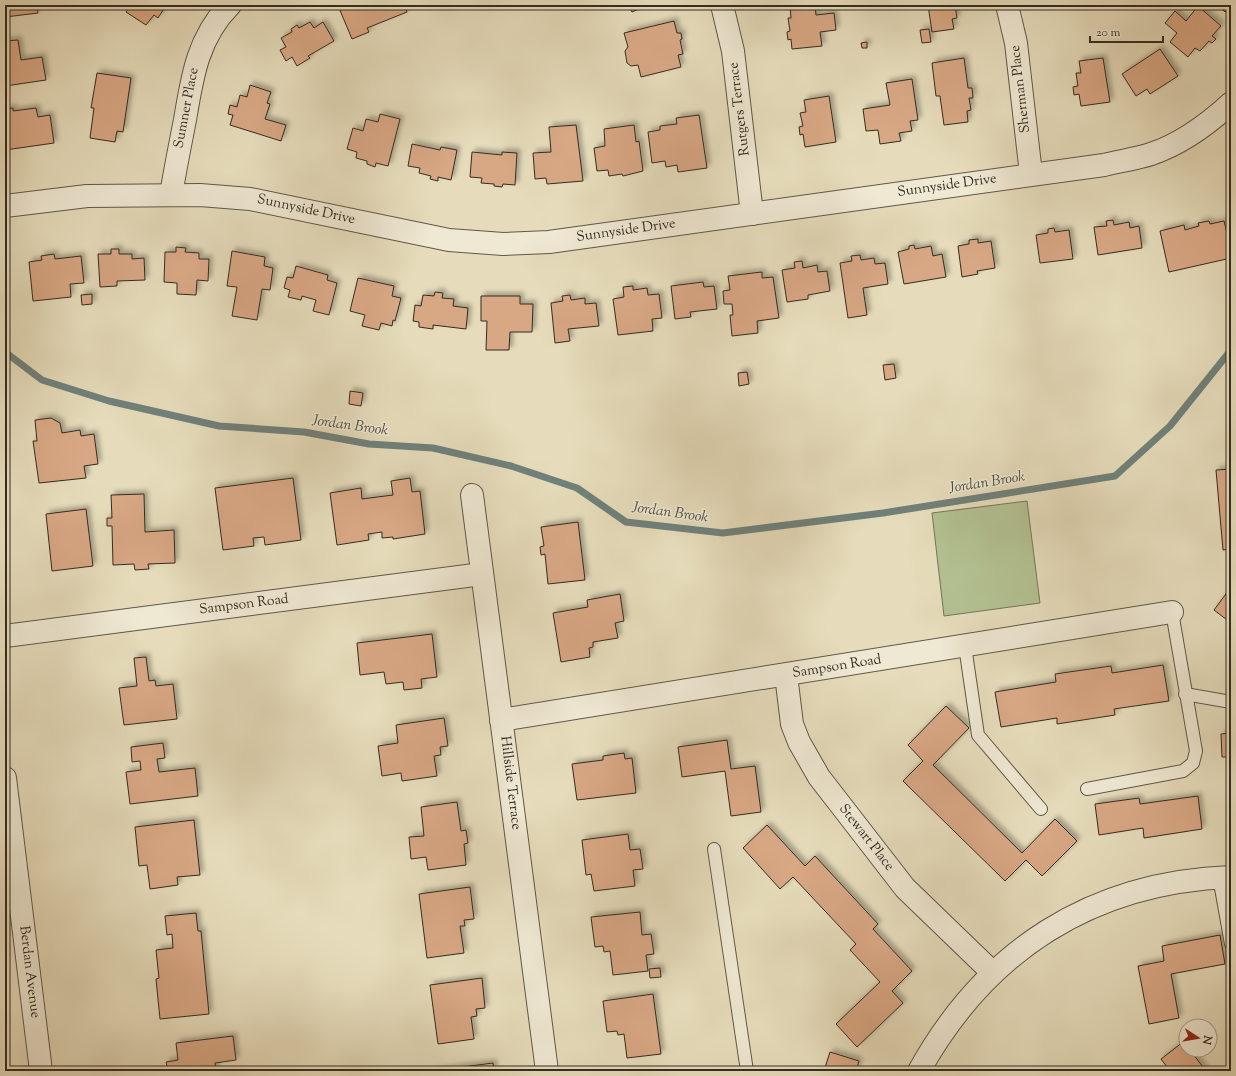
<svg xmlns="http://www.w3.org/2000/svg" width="1236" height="1076" viewBox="0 0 1236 1076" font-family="'Sorts Mill Goudy',serif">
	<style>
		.green { fill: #b3c192; stroke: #74765a }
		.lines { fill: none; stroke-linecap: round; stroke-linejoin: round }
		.stream { stroke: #70817b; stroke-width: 7 }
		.building { fill: #d8a784; stroke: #342c21; filter: url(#shadow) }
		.service-casing { stroke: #605848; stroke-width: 14 }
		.minor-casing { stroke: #605848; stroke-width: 24 }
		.service { stroke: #efe8d3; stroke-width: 12 }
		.minor { stroke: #efe8d3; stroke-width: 22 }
		.labels { text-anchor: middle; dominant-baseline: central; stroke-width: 3; stroke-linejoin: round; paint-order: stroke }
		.street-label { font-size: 14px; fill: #342c21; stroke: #efe8d3 }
		.water-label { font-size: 15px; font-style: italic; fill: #4d5046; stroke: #efe8d3 }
	</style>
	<defs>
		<filter id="shadow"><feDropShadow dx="3.5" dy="-3.5" stdDeviation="2" flood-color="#0004"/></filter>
	</defs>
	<rect width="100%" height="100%" fill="#e6dcbb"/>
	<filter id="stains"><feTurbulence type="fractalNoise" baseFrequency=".005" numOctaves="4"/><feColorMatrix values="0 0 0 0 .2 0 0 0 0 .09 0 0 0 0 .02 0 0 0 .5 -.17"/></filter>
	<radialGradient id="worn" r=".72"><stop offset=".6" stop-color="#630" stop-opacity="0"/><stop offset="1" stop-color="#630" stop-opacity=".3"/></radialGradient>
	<path class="green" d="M1027,501L1040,603L944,616L932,513Z"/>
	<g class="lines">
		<path class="stream" d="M5,352L42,380L109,401L219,426L304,432L369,444L433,448L511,466L577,488L626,522L723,533L883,513L1115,476L1170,426L1231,350"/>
	</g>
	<g class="building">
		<path d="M5,5H37L38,13L5,17Z"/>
		<path d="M131,5H171L168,9L165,7L158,18L154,15L146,25L126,12Z"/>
		<path d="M347,5H404L407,12L367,28L369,32L352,39L339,8Z"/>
		<path d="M628,5H648L632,12Z"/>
		<path d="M798,5H815L816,15L834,13L836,30L820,32L822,46L792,49L791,39L788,40L787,32L790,31L788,18H791L790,6Z"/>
		<path d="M928,5H955L957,18L952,19L954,29L932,32Z"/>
		<path d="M1218,5H1231L1225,12Z"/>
		<path d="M1198,6L1221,26L1212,36L1216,39L1212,43L1209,41L1200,51L1195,48L1188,57L1170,42L1177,33L1165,23L1175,11L1186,21Z"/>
		<path d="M674,21L677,33H681L682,39L680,40L683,54L678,55L681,67L641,77L638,65L631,66L627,63L625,51L628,47L624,33Z"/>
		<path d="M310,22L314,28L323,22L334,41L308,56L310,58L297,66L292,57L286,61L280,50L286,47L281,38L292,32L291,29L297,25L299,28Z"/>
		<path d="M929,29L931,42L922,43L920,30Z"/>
		<path d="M18,40L21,60L42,57L46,80L5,86V41Z"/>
		<path d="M867,42V48H862L861,43Z"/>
		<path d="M1160,49L1178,76L1150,94L1147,89L1136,96L1122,74Z"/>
		<path d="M964,58L968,88H972L973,98H969L971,110L967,111L968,122L944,125L940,96H936L932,63Z"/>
		<path d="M1103,58L1110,102L1081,106L1079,94L1074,95L1073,87L1078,86L1076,73H1081L1079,61Z"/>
		<path d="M97,73L131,78L123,132L117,131L115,142L90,138L94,108H91Z"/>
		<path d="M912,79L918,120L910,121L912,131L899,133L901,141L880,144L878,130L866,131L863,109L890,105L886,83Z"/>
		<path d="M250,85L271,92L267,103L270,104L265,119L286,125L281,141L230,125L233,115L228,114L230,105L237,107L240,95L247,97Z"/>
		<path d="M829,96L836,142L805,147L803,134L800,135L799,127L803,126L800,113L806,112L804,100Z"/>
		<path d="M13,108V111L36,108L38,117L50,115L54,143L5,150V109Z"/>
		<path d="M380,114L400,119L388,166L376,163L375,167L367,164V161L356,158L357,152L347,149L353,128L363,131L366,119L378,122Z"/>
		<path d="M699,115L707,168L678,172L677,165L666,167L665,161L652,163L648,132L660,130V126L677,124L676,118Z"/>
		<path d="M576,125L583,181L547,184L546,178L535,179L533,153L551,152L549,127Z"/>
		<path d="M634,125L636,142L639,141L643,171L623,176L622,174L609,176L608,170L597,171L594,148L605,146L604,129Z"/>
		<path d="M412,144L440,150L441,147L457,150L451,180L438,177V181L430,179L431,176L419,173L420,168L408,166Z"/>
		<path d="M472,152L502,155V152L517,153L515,185L503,184L502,187L494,186V184L481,183L482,178L470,177Z"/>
		<path d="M1113,220L1114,225L1129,222L1130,228L1139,226L1142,248L1098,255L1094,227L1107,226L1106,221Z"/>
		<path d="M1209,221L1210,224L1224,221L1231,249V258L1169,272L1160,231L1184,225L1185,230L1199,226L1198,223Z"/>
		<path d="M1054,228L1055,232L1069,230L1073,259L1040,263L1036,235L1048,233V229Z"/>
		<path d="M978,239V243L991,241L995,268L977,271L978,274L962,277L958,246L969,244V240Z"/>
		<path d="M914,245L915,249L931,246L933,256L942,254L946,277L904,284L898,252L909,249V246Z"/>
		<path d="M176,247L186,248L185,252L199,253V259H209L208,281L197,280L196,295L177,294V283L164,282L165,252H176Z"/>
		<path d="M111,249H119V254H132V259L144,258L145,280L117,281V286L100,287L98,254H111Z"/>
		<path d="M232,251L265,257L264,266L273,268L270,290L262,289L257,320L232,316L237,287L227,286Z"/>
		<path d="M54,254L55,259L81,256L84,283L70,284L71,297L33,301L29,262L42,260L41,256Z"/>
		<path d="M860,255L861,260L874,258L875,264L885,263L888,284L863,288L867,315L848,318L840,263L852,261L851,256Z"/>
		<path d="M802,261L803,268L817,265L818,272L827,271L830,291L808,295V299L787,302L782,270L795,268L794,262Z"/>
		<path d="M296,266L328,275L327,280L337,283L329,315L313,311L316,300L302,296L301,300L288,297L290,290L284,288L287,277L293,278Z"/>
		<path d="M762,272V278L773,277L779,318L757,321L758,333L732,336L730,315H733L732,304H724L723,291L730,290L728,276Z"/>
		<path d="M358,278L394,286L392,296L401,298L395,321L393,320L392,326L381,323L379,330L362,326L365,315L350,311Z"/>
		<path d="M703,282L704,287L714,286L717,309L690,312L691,317L675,319L671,286Z"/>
		<path d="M633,286V290L647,288L648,295L659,294L662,318L652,319L653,331L618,335L613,299L624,297L623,287Z"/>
		<path d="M435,292L443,293L442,298L454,299L453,306L468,308L466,329L433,325V329L419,327V322L413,321L415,305L421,306L423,295L434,296Z"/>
		<path d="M92,294V304L82,305L81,295Z"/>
		<path d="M570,295L571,300L585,298V304L596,303L599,326L568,329L570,341L555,343L551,303L563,301L562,296Z"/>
		<path d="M481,296H520V304H533L532,332H510L509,350H486L487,321H481Z"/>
		<path d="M894,364L896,378L885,380L883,365Z"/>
		<path d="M747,372L749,384L739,386L738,373Z"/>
		<path d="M350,391L363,393L361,406L349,404Z"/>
		<path d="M51,418L60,423L62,433L80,430L81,436L94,434L98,464L84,466L86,478L39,483L33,441H37L35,420Z"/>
		<path d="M1231,469V549L1223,550L1216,470Z"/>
		<path d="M293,478L301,540L265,545L264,537L253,538L254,546L223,550L215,488Z"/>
		<path d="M410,478L412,492L420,491L425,534L393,539V537L382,538V532L368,534L369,540L337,545L330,493L361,488L362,499L393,495L391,481Z"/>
		<path d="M144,494L145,532L174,530L175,563L148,564L149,569L135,570L134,564L113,565L112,526H107V518H112L111,495Z"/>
		<path d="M86,509L93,566L52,571L46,514Z"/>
		<path d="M578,522L585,580L548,584L545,554L541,555L540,547L544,546L541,527Z"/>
		<path d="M1231,587V623L1214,610Z"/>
		<path d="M620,594L624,621L615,623L618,638L593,642V647L589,648L590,657L561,662L553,613L588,607L587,600Z"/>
		<path d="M432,634L437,677L421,679L422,688L404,690L403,682L386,684L384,672L360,675L357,643Z"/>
		<path d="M146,657L149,681L155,680L156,686L173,684L177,719L124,725L119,688L137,686L134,658Z"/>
		<path d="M1163,665L1169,701L1114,709L1115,715L1057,724V718L1001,727L995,692L1056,682L1055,674L1111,666L1112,673Z"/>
		<path d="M946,706L969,728L933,765L1022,853L1055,819L1077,841L1042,876L1026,860L1005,881L903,781L923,761L908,745Z"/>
		<path d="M444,718L448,746L440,747L441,755L434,756L437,776L402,781L401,773L382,776L378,746L398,743L396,725Z"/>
		<path d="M1231,733V757H1222L1221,734Z"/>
		<path d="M727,740L731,769L755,766L761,812L731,816L725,771L682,777L678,747Z"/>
		<path d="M163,743L165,758L157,759L159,772L195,768L198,796L130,804L126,772L141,770L140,761L132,762L131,747Z"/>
		<path d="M624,753L625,759L632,758L636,793L577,800L572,764L603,760V756Z"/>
		<path d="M1198,796L1202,829L1144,838L1143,828L1099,835L1095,804L1139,798L1140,804Z"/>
		<path d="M457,802L461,831L466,830L468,843L464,844L466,865L428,870L426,857L411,859L409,837L424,836L421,807Z"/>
		<path d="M194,820L200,875L177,877L178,885L150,889L147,865L139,866L135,827Z"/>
		<path d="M767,825L805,866L815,856L878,924L873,929L912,971L892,991L903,1003L857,1047L836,1024L880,982L850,950L856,944L793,877L780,889L743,848Z"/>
		<path d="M628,834L630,850L640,849L643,869L633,870L635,886L594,891L591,874L586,875L582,840Z"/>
		<path d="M470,887L474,919L464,920L465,926H460L464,953L427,958L419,894Z"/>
		<path d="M640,912L642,935L651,934L654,954L646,955L648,971L613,975L610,951L604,952L603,946L595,947L591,917Z"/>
		<path d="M196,913L198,931H201L209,1014L160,1019L156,979L159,978L156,950L173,948L172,934L167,935L165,916Z"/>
		<path d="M1220,935L1225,964L1171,974L1179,1018L1149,1024L1138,966L1164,961L1162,946Z"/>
		<path d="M660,968L661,977L650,978L649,969Z"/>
		<path d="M482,978L485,1008L476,1009L477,1016L471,1017L474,1039L438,1044L430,985Z"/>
		<path d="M653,994L661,1054L627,1058L624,1034L618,1035L617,1031L607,1032L603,1001Z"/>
		<path d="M233,1036L236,1060L215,1063L216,1071H168L166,1062L178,1060L176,1043Z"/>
		<path d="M1183,1042L1186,1045V1050H1190L1206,1071H1170L1161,1059Z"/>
		<path d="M830,1052L859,1061L856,1071H824Z"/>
		<path d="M493,1063L494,1071H432Z"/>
	</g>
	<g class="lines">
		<defs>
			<g id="service">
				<path d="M965,646L978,735L1041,809"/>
				<path d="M1185,694L1231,702"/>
				<path d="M1087,789L1183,771L1193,763L1196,751L1172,612"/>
				<path d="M714,849L747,1071"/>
				<path d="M1219,877L1231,944"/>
			</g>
			<g id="minor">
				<path d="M722,5L733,51L752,214"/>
				<path d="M1007,5L1016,43L1031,174"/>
				<path d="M171,195C175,170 180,145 185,120C192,77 198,37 230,5"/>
				<path d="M5,206L87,196L200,195L250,199L449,240L503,244L549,242L1104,165C1119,161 1136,159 1151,154C1181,144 1208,124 1231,103"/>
				<path d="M472,495L547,1071"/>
				<path d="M5,636L482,574"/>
				<path d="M786,675L792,724L799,742L819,777L905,888L993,973"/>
				<path d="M501,720L1172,612"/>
				<path d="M5,778L41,1071"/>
				<path d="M919,1071C986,950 1092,882 1231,877"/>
			</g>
		</defs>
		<use href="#service" class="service-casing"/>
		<use href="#minor" class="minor-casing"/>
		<use href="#service" class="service"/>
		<use href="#minor" class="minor"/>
	</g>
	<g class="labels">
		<g class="street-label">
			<text transform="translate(1021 89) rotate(-97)">Sherman Place</text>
			<text transform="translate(187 108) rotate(-79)">Sumner Place</text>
			<text transform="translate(740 109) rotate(-97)">Rutgers Terrace</text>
			<text transform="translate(947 186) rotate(-8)">Sunnyside Drive</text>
			<text transform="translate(306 210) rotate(12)">Sunnyside Drive</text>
			<text transform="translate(626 231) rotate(-8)">Sunnyside Drive</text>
			<text transform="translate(244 605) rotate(-7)">Sampson Road</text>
			<text transform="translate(837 667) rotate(-9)">Sampson Road</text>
			<text transform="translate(510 783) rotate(83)">Hillside Terrace</text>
			<text transform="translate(866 838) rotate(52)">Stewart Place</text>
			<text transform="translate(29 972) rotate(83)">Berdan Avenue</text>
		</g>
		<g class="water-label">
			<text transform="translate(350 426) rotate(8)">Jordan Brook</text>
			<text transform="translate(987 483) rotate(-9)">Jordan Brook</text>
			<text transform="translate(670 513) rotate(8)">Jordan Brook</text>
		</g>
	</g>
	<rect width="1236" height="1076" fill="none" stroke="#e6dcbb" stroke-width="20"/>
	<rect x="6" y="6" width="1224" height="1064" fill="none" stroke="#342c21" stroke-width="2"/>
	<rect x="10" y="10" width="1216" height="1056" fill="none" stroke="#342c21"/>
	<g transform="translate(1198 1038) rotate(102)"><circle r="19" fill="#efe8d3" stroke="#a49d8c"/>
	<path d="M0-3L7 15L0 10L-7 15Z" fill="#8f2418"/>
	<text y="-6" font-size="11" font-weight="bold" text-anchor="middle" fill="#342c21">N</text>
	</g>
	<path d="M1090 36v6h73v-6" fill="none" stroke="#342c21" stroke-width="2"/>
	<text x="1096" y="36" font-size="12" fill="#342c21" stroke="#efe8d3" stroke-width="3" paint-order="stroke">20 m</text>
	<rect width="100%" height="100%" filter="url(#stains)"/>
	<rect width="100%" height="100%" fill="url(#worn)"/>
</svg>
